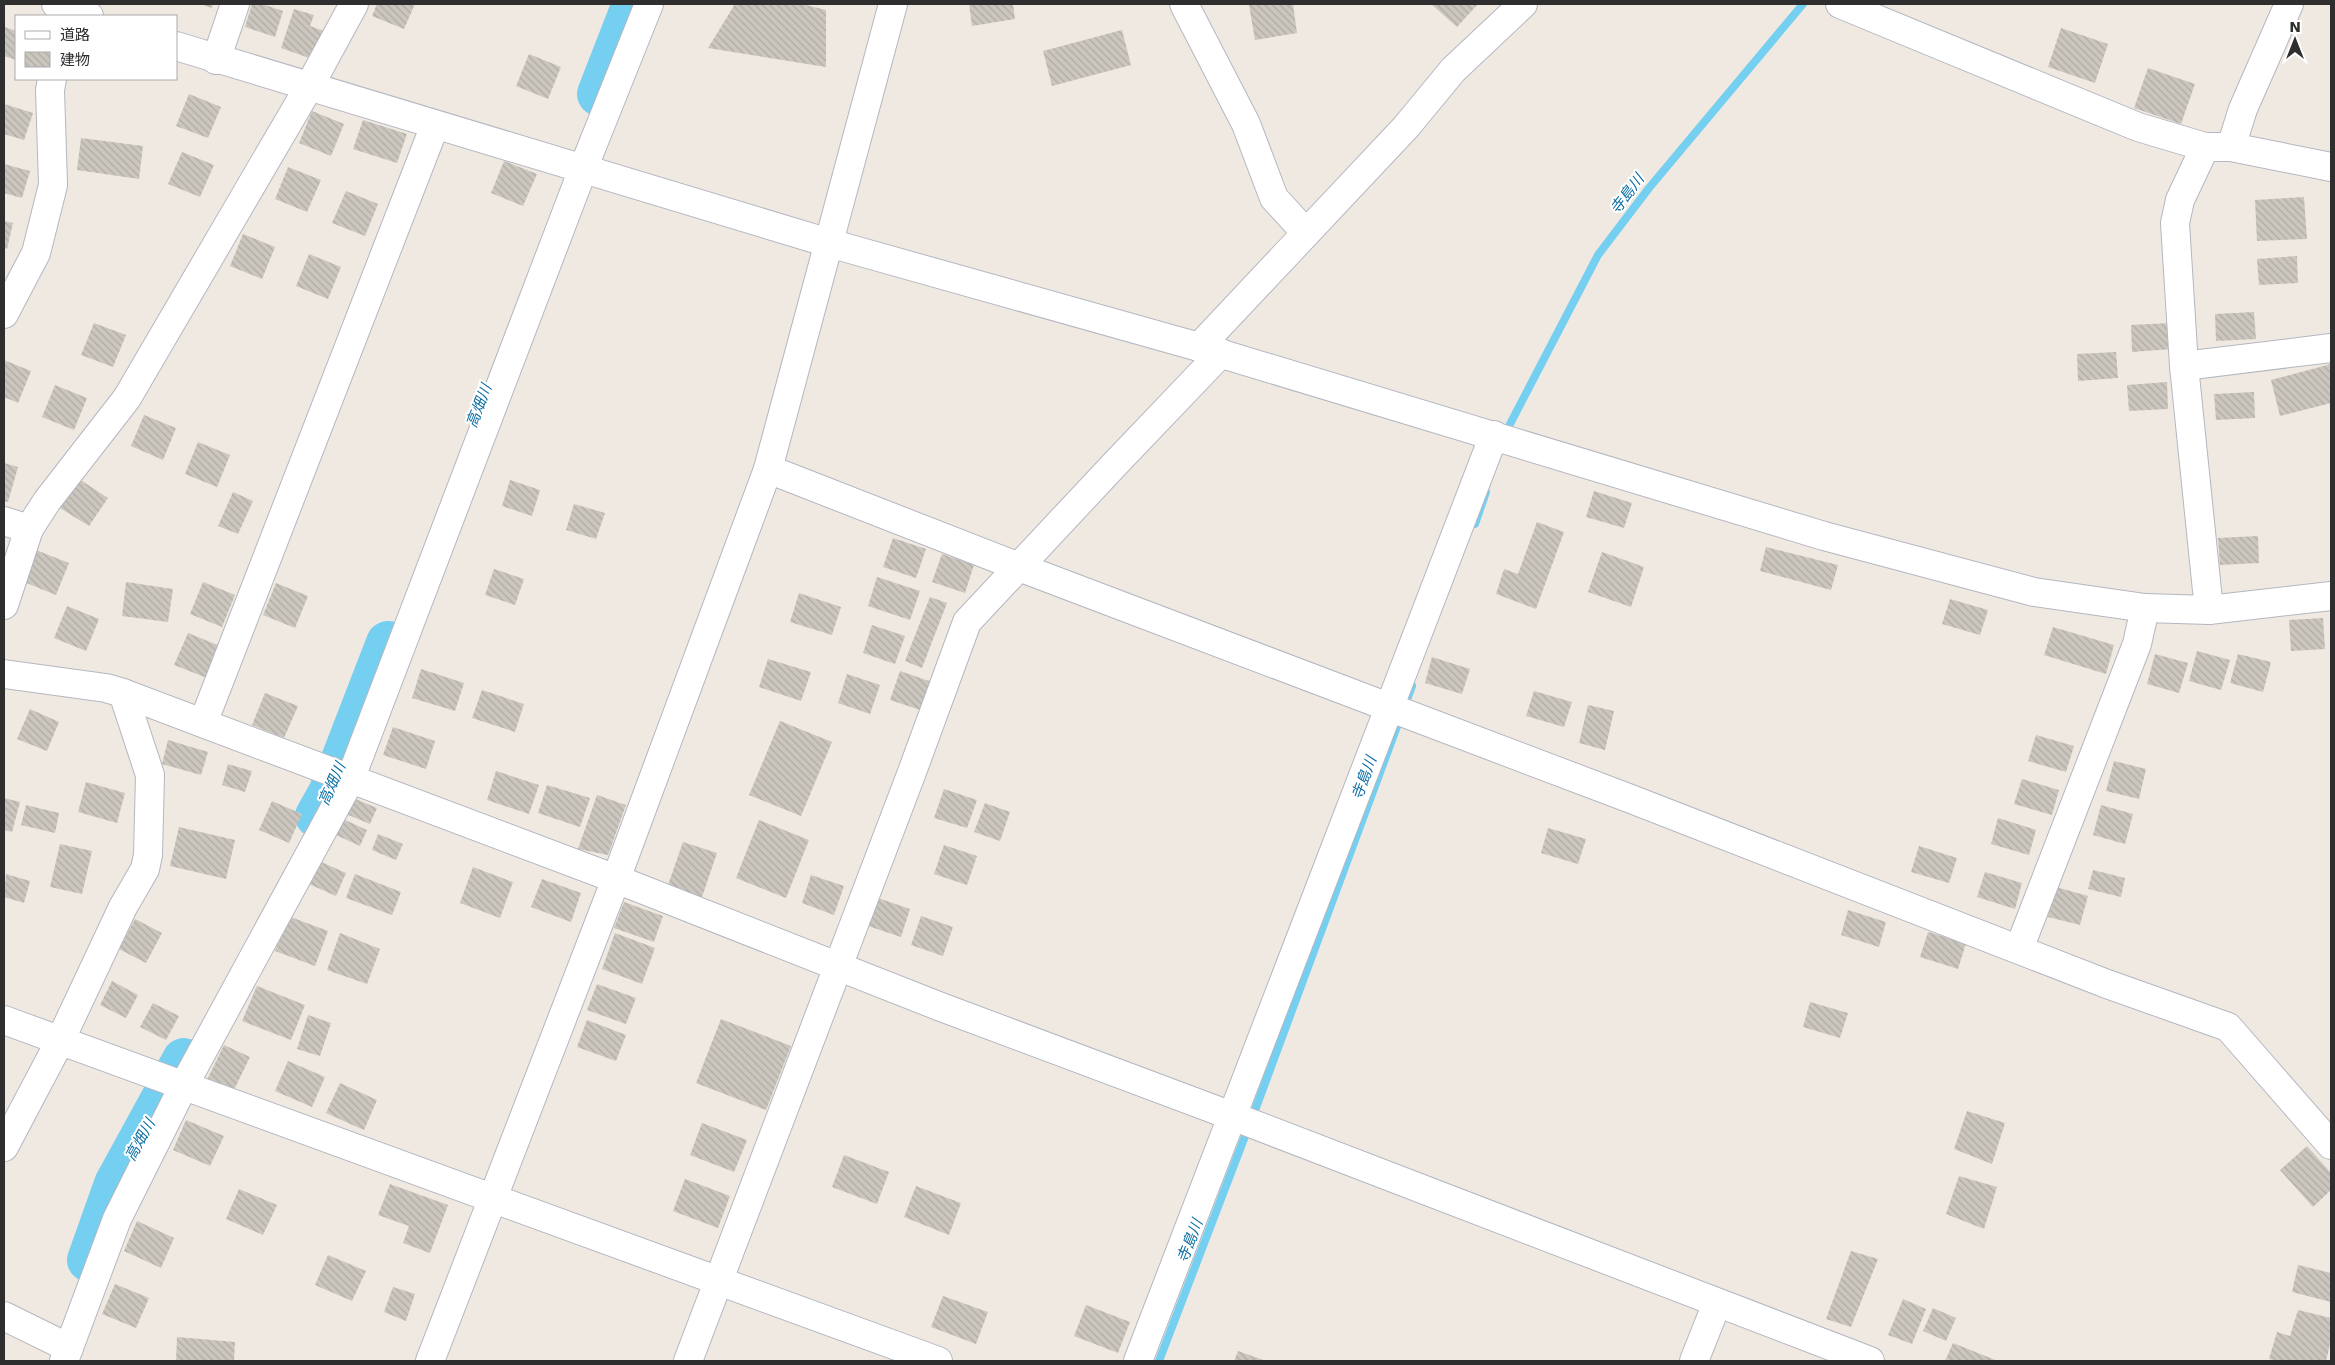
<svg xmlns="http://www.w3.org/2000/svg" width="2335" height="1365" viewBox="0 0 2335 1365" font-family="'DejaVu Sans','Noto Sans JP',sans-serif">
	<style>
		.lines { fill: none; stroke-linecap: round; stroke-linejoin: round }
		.stream { stroke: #75cff0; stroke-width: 8 }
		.river { stroke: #75cff0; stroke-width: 44 }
		.building { fill: url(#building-back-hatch) }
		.minor-casing { stroke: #b4b7c1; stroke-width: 30 }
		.minor { stroke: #fff; stroke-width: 28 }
		.labels { text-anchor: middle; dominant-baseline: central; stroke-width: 4; stroke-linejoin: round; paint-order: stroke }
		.water-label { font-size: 15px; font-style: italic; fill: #0d6fa3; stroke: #fff }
	</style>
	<defs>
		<pattern id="building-back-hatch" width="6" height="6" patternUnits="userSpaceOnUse" patternTransform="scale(1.25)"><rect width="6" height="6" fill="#cbc7bf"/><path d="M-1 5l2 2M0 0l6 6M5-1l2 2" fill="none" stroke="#afaba4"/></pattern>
	</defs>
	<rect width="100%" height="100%" fill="#efe9e1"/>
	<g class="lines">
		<g class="stream">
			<path d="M1509,426L1598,255L1649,188L1803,4"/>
			<path d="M1475,524L1486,492"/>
			<path d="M1254,1113L1412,686"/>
			<path d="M1159,1361L1247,1131"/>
		</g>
		<g class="river">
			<path d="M599,94L634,4"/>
			<path d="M317,816L330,793L388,643"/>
			<path d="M89,1260L116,1184L184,1060"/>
		</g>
	</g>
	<g class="building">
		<path d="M200,4H213L212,8Z"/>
		<path d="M252,4H262L283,11L275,37L245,27Z"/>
		<path d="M377,4H415L404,29L372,16Z"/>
		<path d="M735,4H802L826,10V67L708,48Z"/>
		<path d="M969,4H1013L1015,19L972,26Z"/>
		<path d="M1261,4H1293L1297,33L1255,40L1249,5Z"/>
		<path d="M1431,4H1478L1457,27Z"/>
		<path d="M294,9L314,15L310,26L324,31L315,60L281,48Z"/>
		<path d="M5,27L16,31V60L4,56Z"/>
		<path d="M2061,28L2108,44L2095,83L2048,67Z"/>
		<path d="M1122,30L1131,65L1052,86L1043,51Z"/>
		<path d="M529,54L561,67L548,99L516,86Z"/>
		<path d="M2148,68L2195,84L2181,124L2134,108Z"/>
		<path d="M189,94L221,107L208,138L176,126Z"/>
		<path d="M4,104L33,113L24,140L4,134Z"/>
		<path d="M312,111L344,124L331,156L299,143Z"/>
		<path d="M363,120L407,134L397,163L353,149Z"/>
		<path d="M81,138L143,146L139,179L77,170Z"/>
		<path d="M182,152L214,165L200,197L168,184Z"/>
		<path d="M504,161L537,174L523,206L491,193Z"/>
		<path d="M4,164L30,171L22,198L4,193Z"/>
		<path d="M288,167L321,180L307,212L275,199Z"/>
		<path d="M346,191L378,204L365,236L332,223Z"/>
		<path d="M2304,197L2307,239L2257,241L2255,200Z"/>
		<path d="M4,221L13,223L7,249L4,248Z"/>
		<path d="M243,234L275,247L262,279L230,266Z"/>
		<path d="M309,254L341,267L328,299L296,286Z"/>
		<path d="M2297,256L2298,283L2259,285L2257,259Z"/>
		<path d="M2254,312L2256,339L2216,341L2215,314Z"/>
		<path d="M94,323L126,335L113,367L81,355Z"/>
		<path d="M2170,323L2172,349L2132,352L2131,325Z"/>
		<path d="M2116,352L2118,378L2078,381L2077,354Z"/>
		<path d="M4,360L31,371L18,403L4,397Z"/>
		<path d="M2331,364V403L2280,416L2271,380Z"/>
		<path d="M2167,382L2168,409L2129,411L2127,385Z"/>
		<path d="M55,385L87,398L74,430L42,417Z"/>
		<path d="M2254,392L2255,418L2216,420L2214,394Z"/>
		<path d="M144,415L176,428L163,460L131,446Z"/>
		<path d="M198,442L230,455L217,487L185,474Z"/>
		<path d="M4,463L18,467L8,502L4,501Z"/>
		<path d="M79,479L108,498L89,526L60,508Z"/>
		<path d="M510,480L540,490L532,516L502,506Z"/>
		<path d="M1594,491L1632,503L1624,528L1586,517Z"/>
		<path d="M233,492L253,501L238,534L218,526Z"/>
		<path d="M574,504L605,513L596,539L566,530Z"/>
		<path d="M1537,522L1564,532L1536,609L1496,594L1504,569L1518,574Z"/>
		<path d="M2258,536L2259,563L2220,565L2218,538Z"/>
		<path d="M893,538L926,549L916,578L883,567Z"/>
		<path d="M1766,547L1838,565L1831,590L1760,571Z"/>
		<path d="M36,550L69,563L56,595L24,582Z"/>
		<path d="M1602,552L1644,567L1631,607L1588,592Z"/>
		<path d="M942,554L974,565L965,593L932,582Z"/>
		<path d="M494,569L524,579L515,605L485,595Z"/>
		<path d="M877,577L920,591L910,620L868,606Z"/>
		<path d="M126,582L173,589L168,622L122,616Z"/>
		<path d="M203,582L235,595L222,627L190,614Z"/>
		<path d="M276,583L308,596L295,628L263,615Z"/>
		<path d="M799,593L841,607L832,635L790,622Z"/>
		<path d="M930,597L947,603L922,668L905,661Z"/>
		<path d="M1950,599L1988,610L1980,635L1942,624Z"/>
		<path d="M67,606L99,619L86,651L54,638Z"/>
		<path d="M2323,618L2325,649L2291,651L2289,620Z"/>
		<path d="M872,625L905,636L895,664L863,653Z"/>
		<path d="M2053,627L2114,645L2106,674L2044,655Z"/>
		<path d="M188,633L220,646L207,678L174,665Z"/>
		<path d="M2197,651L2230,660L2221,690L2189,681Z"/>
		<path d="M2155,654L2188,663L2179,693L2147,684Z"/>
		<path d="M2238,654L2271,662L2263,692L2230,683Z"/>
		<path d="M1432,657L1470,669L1462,694L1425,683Z"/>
		<path d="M768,659L811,672L801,701L759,687Z"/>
		<path d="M421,669L464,683L455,711L412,698Z"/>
		<path d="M900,671L932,682L923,711L890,700Z"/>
		<path d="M847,674L880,685L870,714L838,703Z"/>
		<path d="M482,690L524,704L515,732L472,718Z"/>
		<path d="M1534,691L1572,702L1564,727L1526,716Z"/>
		<path d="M265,693L298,706L284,738L252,725Z"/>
		<path d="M1588,705L1614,711L1605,750L1579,743Z"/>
		<path d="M30,709L59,722L47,751L17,739Z"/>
		<path d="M780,721L832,742L801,816L749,795Z"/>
		<path d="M393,727L435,741L426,769L383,755Z"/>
		<path d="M2036,735L2074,746L2066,772L2028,761Z"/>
		<path d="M168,740L208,752L201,775L162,764Z"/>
		<path d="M2114,761L2146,769L2139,799L2106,791Z"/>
		<path d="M228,764L252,771L245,792L222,785Z"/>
		<path d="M496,771L539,785L529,814L487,800Z"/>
		<path d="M2022,779L2059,790L2052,815L2014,804Z"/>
		<path d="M86,782L125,793L117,823L78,812Z"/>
		<path d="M547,785L590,798L580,827L538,813Z"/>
		<path d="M944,789L977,800L967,828L934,818Z"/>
		<path d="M597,795L626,805L608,855L578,849Z"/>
		<path d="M4,798L20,802L12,832L4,830Z"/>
		<path d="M353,798L377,808L370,824L346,814Z"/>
		<path d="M272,801L302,814L289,843L259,830Z"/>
		<path d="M985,803L1010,812L1000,841L974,832Z"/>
		<path d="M26,805L59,813L55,833L21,825Z"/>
		<path d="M2101,805L2133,814L2125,844L2093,835Z"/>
		<path d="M1998,818L2036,830L2029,855L1991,844Z"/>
		<path d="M343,819L367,830L360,846L336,835Z"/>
		<path d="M759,820L809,840L786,898L736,878Z"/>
		<path d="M179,827L235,840L226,879L170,866Z"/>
		<path d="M1548,828L1586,839L1578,864L1541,853Z"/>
		<path d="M378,834L403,844L396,860L372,850Z"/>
		<path d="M683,842L717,853L702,897L668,885Z"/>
		<path d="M60,844L92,851L82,894L50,887Z"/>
		<path d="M944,845L977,856L967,885L934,874Z"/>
		<path d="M1919,846L1957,858L1949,883L1911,872Z"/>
		<path d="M319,861L346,873L336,896L309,884Z"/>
		<path d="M473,867L513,882L500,918L460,903Z"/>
		<path d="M2093,870L2125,878L2121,897L2088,889Z"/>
		<path d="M1985,872L2022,883L2015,909L1977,897Z"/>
		<path d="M6,874L30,881L24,903L4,897Z"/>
		<path d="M355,874L401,892L392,915L346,898Z"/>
		<path d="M811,875L844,886L834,915L802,903Z"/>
		<path d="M542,879L581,893L571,922L531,907Z"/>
		<path d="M2056,887L2088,896L2080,925L2048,917Z"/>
		<path d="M878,898L910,909L901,937L868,926Z"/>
		<path d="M624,902L663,916L654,942L614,928Z"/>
		<path d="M1848,910L1886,922L1879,947L1841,935Z"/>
		<path d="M288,916L328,931L315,966L275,951Z"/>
		<path d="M921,916L953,927L943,956L911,945Z"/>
		<path d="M135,919L162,933L146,963L119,949Z"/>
		<path d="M1928,932L1966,943L1958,969L1920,957Z"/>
		<path d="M340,933L380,949L367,984L327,970Z"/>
		<path d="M615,933L655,948L642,984L602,969Z"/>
		<path d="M112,981L138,995L126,1018L100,1005Z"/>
		<path d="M597,984L636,998L626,1024L587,1010Z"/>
		<path d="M257,986L305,1005L291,1040L242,1021Z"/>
		<path d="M1810,1002L1848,1013L1840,1038L1803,1027Z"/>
		<path d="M153,1003L179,1016L166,1040L140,1027Z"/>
		<path d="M308,1015L331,1023L320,1056L297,1049Z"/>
		<path d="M721,1019L791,1046L766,1110L696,1083Z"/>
		<path d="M587,1020L626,1035L616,1061L577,1047Z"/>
		<path d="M224,1045L250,1057L233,1092L207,1080Z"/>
		<path d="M288,1061L325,1077L312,1107L275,1091Z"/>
		<path d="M340,1083L377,1100L364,1130L326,1113Z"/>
		<path d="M1967,1111L2005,1123L1992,1164L1954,1149Z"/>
		<path d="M186,1120L224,1136L210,1166L173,1150Z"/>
		<path d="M702,1123L747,1140L734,1172L690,1155Z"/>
		<path d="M2307,1146L2331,1173V1190L2313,1207L2280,1170Z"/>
		<path d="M844,1155L889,1172L877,1204L832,1187Z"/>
		<path d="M1959,1176L1997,1187L1984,1229L1946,1214Z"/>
		<path d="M685,1179L730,1196L718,1228L673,1211Z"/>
		<path d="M390,1184L448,1205L430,1253L403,1243L409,1226L378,1215Z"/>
		<path d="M916,1186L961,1203L949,1235L904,1217Z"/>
		<path d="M239,1189L277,1205L263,1235L226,1219Z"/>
		<path d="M137,1221L174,1238L161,1268L124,1251Z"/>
		<path d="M1851,1251L1878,1259L1851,1327L1826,1319Z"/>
		<path d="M328,1255L366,1271L352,1301L315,1285Z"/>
		<path d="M2298,1265L2331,1273V1302L2292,1292Z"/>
		<path d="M115,1284L149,1298L136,1328L102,1314Z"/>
		<path d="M393,1287L415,1294L406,1321L384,1312Z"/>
		<path d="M943,1296L988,1312L976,1344L931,1327Z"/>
		<path d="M1903,1299L1926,1309L1912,1344L1888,1335Z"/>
		<path d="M1086,1305L1130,1322L1118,1353L1074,1336Z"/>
		<path d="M1933,1308L1956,1318L1946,1341L1923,1331Z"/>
		<path d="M2298,1310L2331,1318V1340L2326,1361H2279L2269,1359L2277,1332L2290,1336Z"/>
		<path d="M177,1337L235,1342L234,1361H176Z"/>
		<path d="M1953,1343L1998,1361H1945Z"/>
		<path d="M1238,1351L1266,1361H1234Z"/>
	</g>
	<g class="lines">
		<defs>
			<g id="minor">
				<path d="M56,4L89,16"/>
				<path d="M1184,4L1246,124L1274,198L1306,233"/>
				<path d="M1840,4L2138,127L2205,147H2231L2331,167"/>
				<path d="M176,46L829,243L1199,347L1824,536L2034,592L2145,608L2209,610L2331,596"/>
				<path d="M216,60L235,4"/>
				<path d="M2205,147L2180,200L2175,223L2184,366L2209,610"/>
				<path d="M2231,147L2243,109L2289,4"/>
				<path d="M4,314L36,253L53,185L50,90L52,79"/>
				<path d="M1199,347L1406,127L1453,70L1523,4"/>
				<path d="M2184,366L2331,348"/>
				<path d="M768,469L1019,567L1631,799L2107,984L2228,1027L2331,1145"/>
				<path d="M4,521L29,529"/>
				<path d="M4,605L29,529L47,501L127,398L310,85L354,4"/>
				<path d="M4,674L106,688L123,693L616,879L941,1007L1232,1116L1870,1361"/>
				<path d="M203,723L435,125"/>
				<path d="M2019,949L2137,644L2145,608"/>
				<path d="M4,1020L938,1361"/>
				<path d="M4,1147L60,1041L123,907L145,869L148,855L150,775L123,693"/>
				<path d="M4,1316L69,1348"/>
				<path d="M64,1361L117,1219L183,1087L350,780L583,169L649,4"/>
				<path d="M430,1361L616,879L768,469L893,4"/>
				<path d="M688,1361L912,772L967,622L1115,464L1221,353"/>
				<path d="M1138,1361L1494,435"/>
				<path d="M1694,1361L1717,1303"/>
			</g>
		</defs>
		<use href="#minor" class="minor-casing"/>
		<use href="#minor" class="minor"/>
	</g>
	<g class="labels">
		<g class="water-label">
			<text transform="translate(1627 194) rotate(-53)">寺島川</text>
			<text transform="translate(479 406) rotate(-69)">高畑川</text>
			<text transform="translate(1364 778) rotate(-70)">寺島川</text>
			<text transform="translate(332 784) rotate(-66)">高畑川</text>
			<text transform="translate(140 1140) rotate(-61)">高畑川</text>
			<text transform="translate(1190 1241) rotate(-69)">寺島川</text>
		</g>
	</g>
	<rect width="2335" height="1365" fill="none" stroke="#2e2e2e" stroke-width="10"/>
	<rect x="15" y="15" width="162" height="65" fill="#ffffff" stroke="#ababab"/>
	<rect x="25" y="31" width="25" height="8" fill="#ffffff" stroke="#ababab"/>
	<text x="60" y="40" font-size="15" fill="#2e2e2e">道路</text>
	<rect x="25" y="52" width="25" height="15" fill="url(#building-back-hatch)" stroke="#ababab"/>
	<text x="60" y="65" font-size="15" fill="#2e2e2e">建物</text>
	<g transform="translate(2295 40)" stroke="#ffffff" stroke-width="4" paint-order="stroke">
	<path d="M0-4L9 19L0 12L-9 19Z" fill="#2e2e2e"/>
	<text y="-8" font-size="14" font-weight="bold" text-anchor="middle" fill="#2e2e2e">N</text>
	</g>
</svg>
